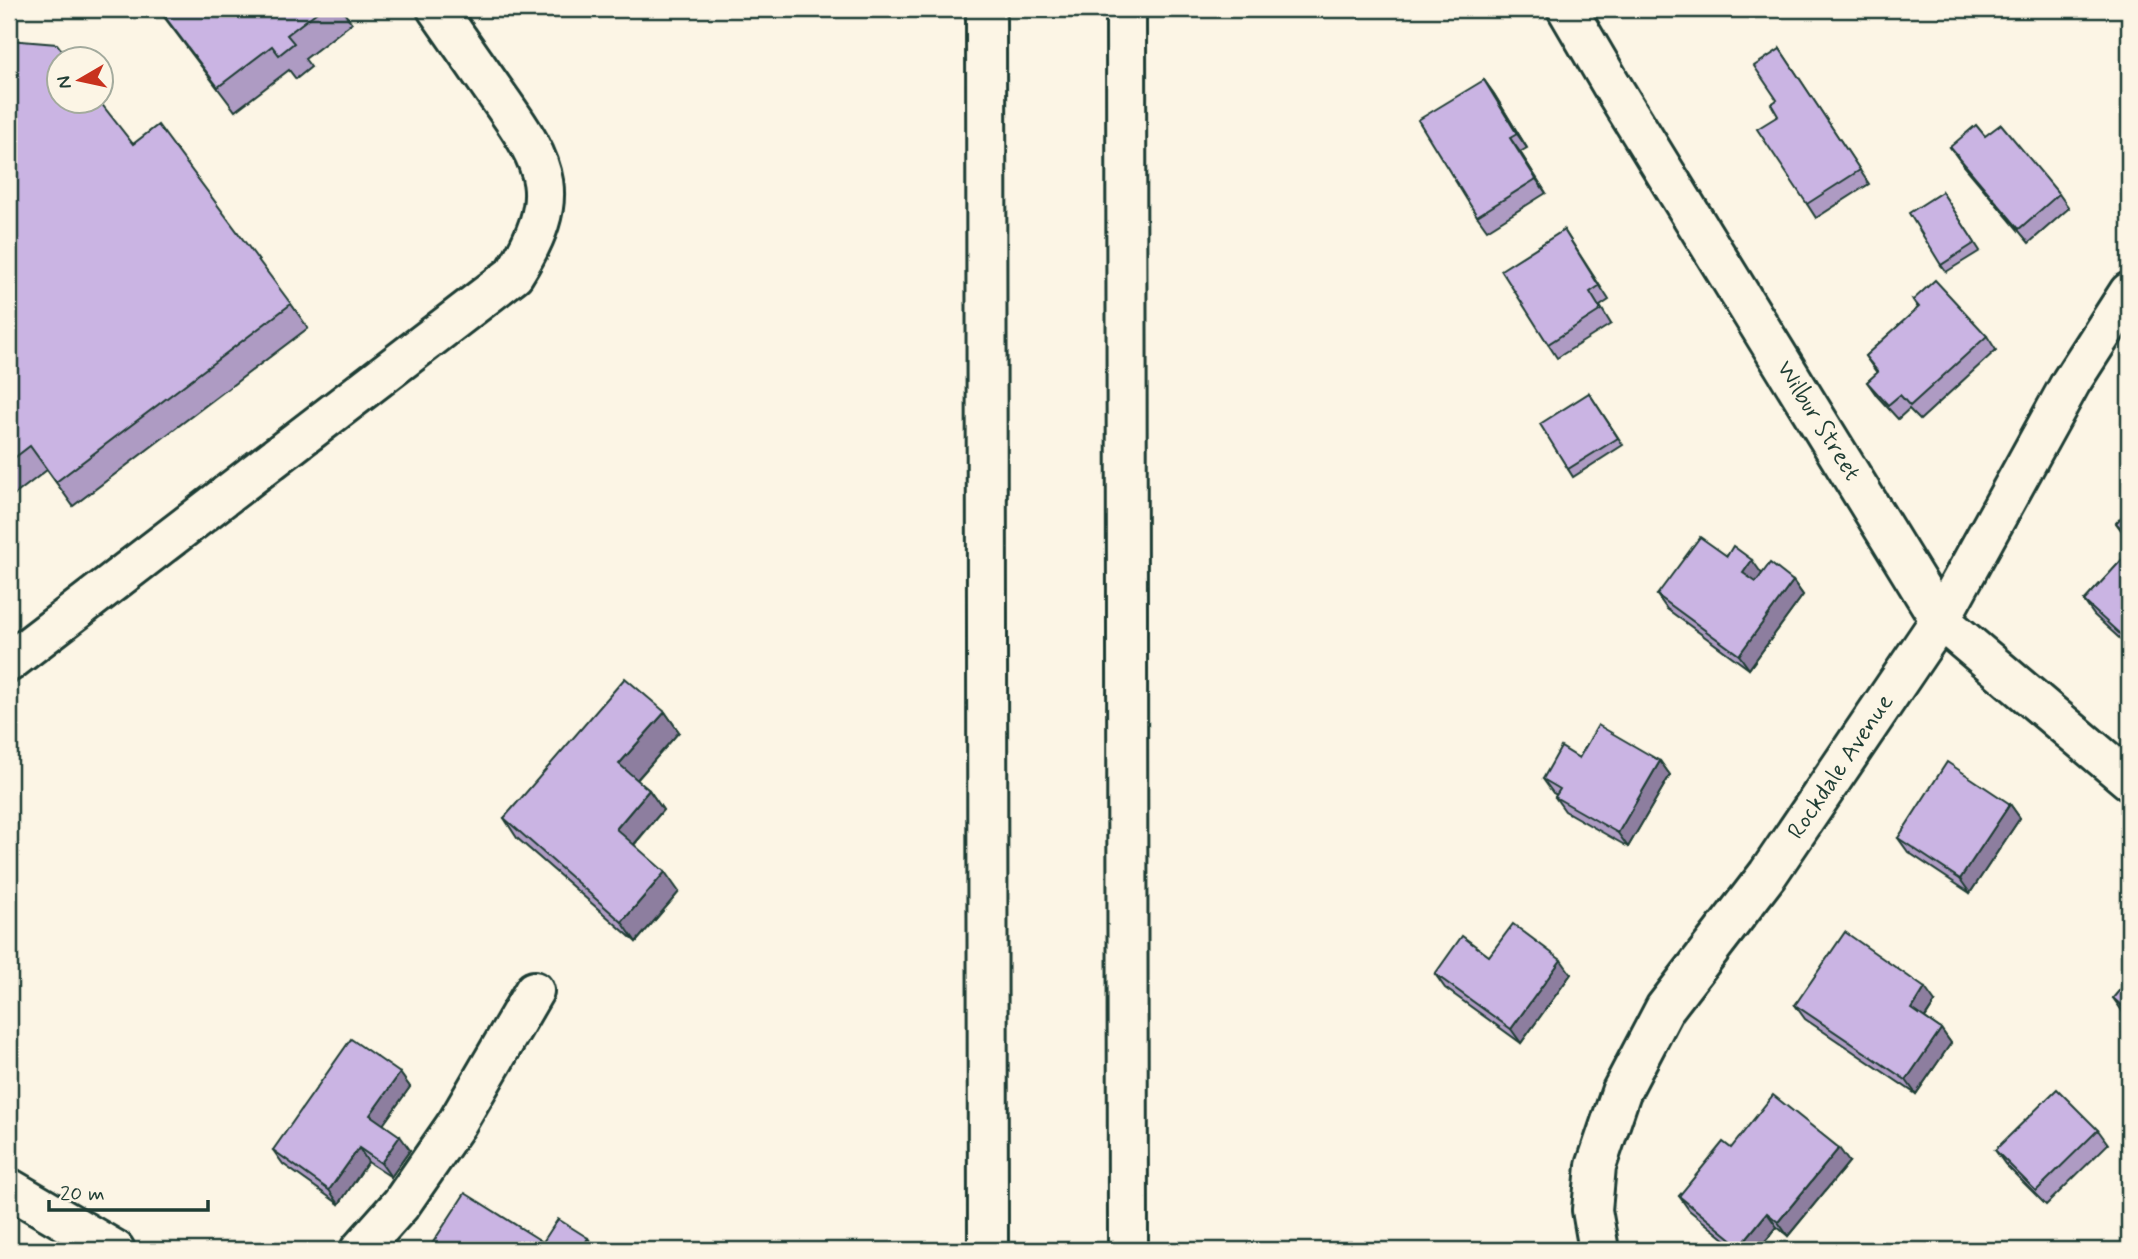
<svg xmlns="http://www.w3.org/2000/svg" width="2138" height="1259" viewBox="0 0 2138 1259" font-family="Mynerve,sans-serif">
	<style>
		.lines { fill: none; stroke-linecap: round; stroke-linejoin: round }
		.minor-casing { stroke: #1f3d34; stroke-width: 44 }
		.major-casing { stroke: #1f3d34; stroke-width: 44 }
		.highway-casing { stroke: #1f3d34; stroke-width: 44 }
		.minor { stroke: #fcf5e5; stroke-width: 38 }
		.major { stroke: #fcf5e5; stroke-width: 38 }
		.highway { stroke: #fcf5e5; stroke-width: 38 }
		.wall { fill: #ae9bc3; stroke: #1f3d34; stroke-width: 2 }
		.shaded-wall { fill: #8d7e9f; stroke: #1f3d34; stroke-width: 2 }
		.building { fill: #cab4e3; stroke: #1f3d34; stroke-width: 2 }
		.labels { text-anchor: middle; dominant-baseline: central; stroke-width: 5; stroke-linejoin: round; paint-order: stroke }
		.street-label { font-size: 24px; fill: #1f3d34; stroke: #fcf5e5 }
	</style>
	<rect width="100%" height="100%" fill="#fcf5e5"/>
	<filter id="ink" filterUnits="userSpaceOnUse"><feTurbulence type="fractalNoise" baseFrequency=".0143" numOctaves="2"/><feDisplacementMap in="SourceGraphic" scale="14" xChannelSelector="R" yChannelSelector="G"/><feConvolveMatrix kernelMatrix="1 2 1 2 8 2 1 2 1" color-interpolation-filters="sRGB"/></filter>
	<g filter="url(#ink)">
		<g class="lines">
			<defs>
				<g id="minor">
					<path d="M1567,9L1615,91L1940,620L2129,780"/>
					<path d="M9,662L514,274C563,196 548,167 499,98C478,68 457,38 437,9"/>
					<path d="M360,1250L401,1204L457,1123L534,991"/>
				</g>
				<g id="major">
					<path d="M9,1188L115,1250"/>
					<path d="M1599,1250L1592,1210L1596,1166L1621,1092L1665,1008L1768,874L1940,620L2071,382L2129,292"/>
				</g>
				<g id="highway">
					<path d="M986,9L988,1250"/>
					<path d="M1126,9L1128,1250"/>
				</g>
			</defs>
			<use href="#minor" class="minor-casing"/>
			<use href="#major" class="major-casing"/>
			<use href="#highway" class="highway-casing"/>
			<use href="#minor" class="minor"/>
			<use href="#major" class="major"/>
			<use href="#highway" class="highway"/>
		</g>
		<g class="wall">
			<path d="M158,9H341L352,23L305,59L311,67L296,79L289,70L235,111Z"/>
			<path d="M9,40L133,144L291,304L308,328L73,506L47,470L9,499Z"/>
			<path d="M1780,49L1869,184L1816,218L1807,204L1778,116L1777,100Z"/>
			<path d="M1484,80L1494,94L1527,148L1520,152L1546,193L1487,230L1477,216Z"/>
			<path d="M1985,136L2059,194L2069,208L2029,243L1960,161L1950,147Z"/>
			<path d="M1942,192L1980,251L1946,272L1941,265Z"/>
			<path d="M1564,230L1609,300L1600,306L1611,324L1557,358L1548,344Z"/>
			<path d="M1913,300L1987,336L1996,350L1920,420L1909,409L1898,419L1877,396L1867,382L1877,373L1865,356L1918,308Z"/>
			<path d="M1589,393L1623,445L1573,477L1568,469Z"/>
			<path d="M2129,509V541L2116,523Z"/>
			<path d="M2129,552V647L2094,615L2084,601Z"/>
			<path d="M1727,556L1762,574L1793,581L1803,595L1749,669L1667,609L1657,595Z"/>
			<path d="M665,712L679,732L637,780L649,790L663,810L634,845L679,892L636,942L517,838L504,818Z"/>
			<path d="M1579,758L1660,761L1670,775L1628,847L1565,811L1555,797L1557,795L1553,793L1543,779Z"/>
			<path d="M2010,804L2020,818L1970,893L1908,852L1898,838Z"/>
			<path d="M1489,956L1571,974L1521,1043L1445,988L1435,974Z"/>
			<path d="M2129,981V1018L2123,1012L2113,998Z"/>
			<path d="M1935,1002L1925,1018L1941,1029L1951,1043L1916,1094L1805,1019L1795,1005Z"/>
			<path d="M400,1073L410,1087L383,1124L410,1150L391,1177L368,1162L339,1204L283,1164L273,1150Z"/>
			<path d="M2098,1130L2108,1144L2046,1205L2005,1164L1995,1150Z"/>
			<path d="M1731,1148L1849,1162L1788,1236L1777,1227L1758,1250H1738L1689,1210L1679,1196Z"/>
		</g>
		<g class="shaded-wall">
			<path d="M1484,80L1494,94L1527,148L1517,134Z"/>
			<path d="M1510,138L1520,152L1546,193L1536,179Z"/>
			<path d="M1752,560L1762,574L1753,587L1743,573Z"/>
			<path d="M1793,581L1803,595L1749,669L1739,655Z"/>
			<path d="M2129,628V646L2122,636Z"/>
			<path d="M665,712L679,732L633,784L619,764Z"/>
			<path d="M1660,761L1670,775L1628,847L1618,833Z"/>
			<path d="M649,790L663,810L630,849L616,829Z"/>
			<path d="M2010,804L2020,818L1970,893L1960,879Z"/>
			<path d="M665,872L679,892L636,942L622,922Z"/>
			<path d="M1561,960L1571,974L1521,1043L1511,1029Z"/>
			<path d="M1925,988L1935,1002L1921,1023L1912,1009Z"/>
			<path d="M1941,1029L1951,1043L1916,1094L1906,1080Z"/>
			<path d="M400,1073L410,1087L380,1129L370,1115Z"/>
			<path d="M400,1136L410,1150L391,1177L381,1163Z"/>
			<path d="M359,1148L368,1162L339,1204L329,1190Z"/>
			<path d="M1839,1148L1849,1162L1788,1236L1778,1222Z"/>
			<path d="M1767,1213L1777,1227L1758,1250H1743L1740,1246Z"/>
			<path d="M588,1238L597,1250H581Z"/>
		</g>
		<g class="building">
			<path d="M159,9H321L287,35L294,43L279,55L272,46L218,87Z"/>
			<path d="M9,40L57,44L69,60H60V102H100L133,144L158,125L291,304L56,482L30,446L9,462Z"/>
			<path d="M1780,49L1860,170L1807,204L1757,129L1778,116L1771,104L1777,100L1754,66Z"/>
			<path d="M1484,80L1517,134L1510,138L1536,179L1477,216L1418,120Z"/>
			<path d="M2001,124L2059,194L2019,229L1950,147L1976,125L1985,136Z"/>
			<path d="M1942,192L1975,243L1941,265L1909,213Z"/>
			<path d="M1564,230L1599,286L1590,292L1601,310L1548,344L1501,270Z"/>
			<path d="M1935,280L1987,336L1910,406L1900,395L1888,405L1867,382L1878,372L1865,356L1919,307L1913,300Z"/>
			<path d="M1589,393L1618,438L1568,469L1540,424Z"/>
			<path d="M2129,509V536L2116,523Z"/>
			<path d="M1700,537L1727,556L1733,546L1752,560L1743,573L1756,582L1770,563L1793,581L1739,655L1657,595Z"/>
			<path d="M2129,552V628L2122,636L2084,601Z"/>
			<path d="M625,678L665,712L619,764L649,790L616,829L665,872L622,922L504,818Z"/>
			<path d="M1598,725L1660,761L1618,833L1555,797L1560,789L1543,779L1561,747L1579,758Z"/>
			<path d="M1947,762L2010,804L1960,879L1898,838Z"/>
			<path d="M1513,924L1561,960L1511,1029L1435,974L1462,936L1489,956Z"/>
			<path d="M1845,932L1925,988L1912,1009L1941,1029L1906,1080L1795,1005Z"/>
			<path d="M2128,980L2129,981V1012L2113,998Z"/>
			<path d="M351,1039L400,1073L370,1115L400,1136L381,1163L359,1148L329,1190L273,1150Z"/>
			<path d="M2057,1089L2098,1130L2036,1191L1995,1150Z"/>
			<path d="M1773,1095L1839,1148L1778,1222L1767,1213L1740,1246L1679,1196L1723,1142L1731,1148Z"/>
			<path d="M465,1193L543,1242L558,1219L588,1238L581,1250H435L430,1247Z"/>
		</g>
	</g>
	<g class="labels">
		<g class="street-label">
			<text transform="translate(1818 421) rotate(58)">Wilbur Street</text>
			<text transform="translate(1841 767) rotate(-56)">Rockdale Avenue</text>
		</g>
	</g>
	<rect width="2138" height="1259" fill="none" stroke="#fcf5e5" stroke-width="35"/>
	<rect x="18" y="18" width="2103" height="1224" fill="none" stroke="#1f3d34" stroke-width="2.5" filter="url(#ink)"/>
	<g transform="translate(80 80) rotate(261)"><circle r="33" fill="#fcf5e5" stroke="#a4ab9e" stroke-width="2"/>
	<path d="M0-5L12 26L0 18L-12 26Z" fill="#c8321e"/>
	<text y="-10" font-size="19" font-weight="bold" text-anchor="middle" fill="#1f3d34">N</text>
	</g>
	<path d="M49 1200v10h159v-10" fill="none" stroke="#1f3d34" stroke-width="3.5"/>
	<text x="60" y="1200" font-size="21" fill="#1f3d34" stroke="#fcf5e5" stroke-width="5" paint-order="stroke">20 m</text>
</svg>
